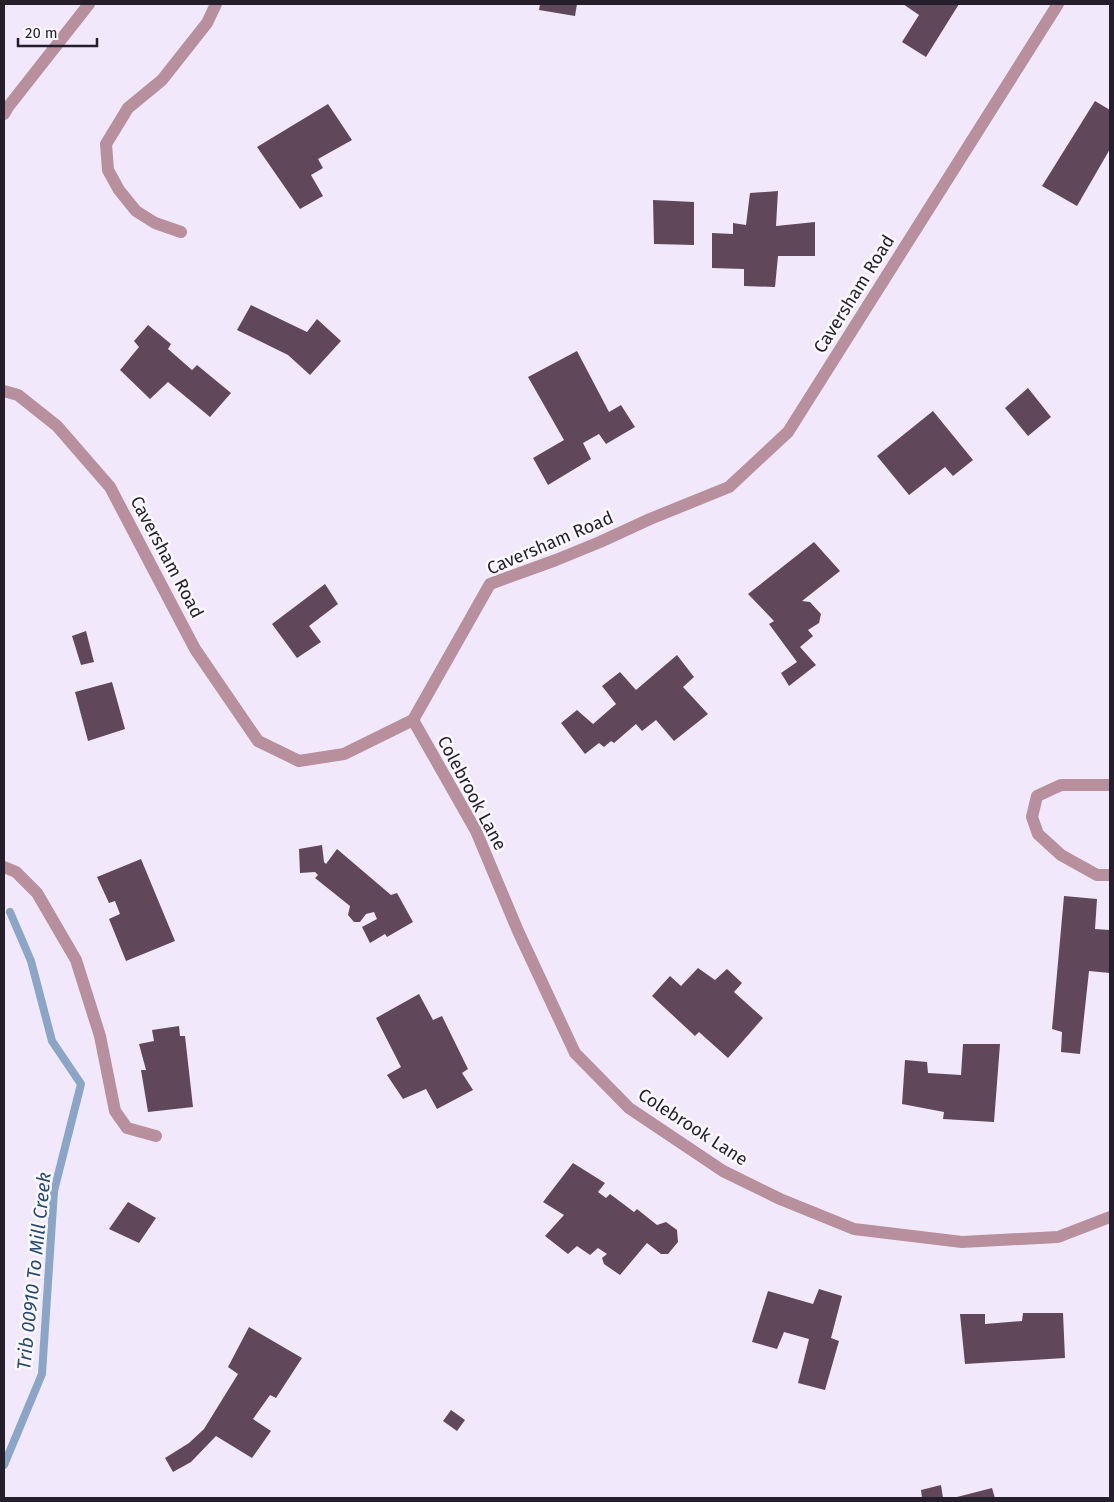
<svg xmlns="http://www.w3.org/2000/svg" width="1114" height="1502" viewBox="0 0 1114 1502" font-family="'Fira Sans',sans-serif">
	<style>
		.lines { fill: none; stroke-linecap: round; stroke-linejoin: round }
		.stream { stroke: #8ba5c7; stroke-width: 8 }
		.building { fill: #60485a }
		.service { stroke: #b88f9c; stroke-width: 12 }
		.minor { stroke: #b88f9c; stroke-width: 12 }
		.tertiary { stroke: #b88f9c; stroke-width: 12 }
		.labels { text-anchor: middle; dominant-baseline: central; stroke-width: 5; stroke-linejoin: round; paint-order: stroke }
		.street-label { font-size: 18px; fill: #241f2a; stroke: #fbf9ff }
		.water-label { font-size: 19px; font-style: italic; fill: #254a77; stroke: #fbf9ff }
	</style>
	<rect width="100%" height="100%" fill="#f1e9fb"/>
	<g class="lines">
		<path class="stream" d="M4,1465L42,1374L54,1191L81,1084L52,1041L31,961L10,912"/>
	</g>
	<g class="building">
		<path d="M540,4H577L575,16L539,10Z"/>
		<path d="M903,4H959L926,57L902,42L919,15Z"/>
		<path d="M1095,101L1110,110V149L1077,206L1042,186Z"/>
		<path d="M328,104L352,140L318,159L323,168L311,175L323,196L300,209L257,147Z"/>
		<path d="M778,191L776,226L815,222V256H778L775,287L744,286V269L712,268V233L733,234V223L746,225L750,193Z"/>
		<path d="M653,200L694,202V245L654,244Z"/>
		<path d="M251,305L307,332L317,319L341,341L310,375L288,355L237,330Z"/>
		<path d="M148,325L171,344L168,349L192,370L197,365L231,393L210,417L168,382L150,399L120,370L139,347L134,341Z"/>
		<path d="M577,351L609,412L621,405L635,427L606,444L599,434L583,443L591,459L548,485L533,458L564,440L528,377Z"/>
		<path d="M1028,388L1051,417L1028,436L1005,408Z"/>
		<path d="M933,411L973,460L953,476L945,467L909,495L877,456Z"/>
		<path d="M814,542L840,571L802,601L810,602L821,614L819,623L808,630L813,636L800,647L816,665L789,686L781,673L797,662L769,624L774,621L748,594Z"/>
		<path d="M325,584L338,604L309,626L321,642L297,658L272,624Z"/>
		<path d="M86,631L94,662L81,665L72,636Z"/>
		<path d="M677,655L694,677L683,687L708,714L674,741L656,720L642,731L636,724L614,743L611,741L604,747L599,743L585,754L561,723L577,710L593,724L616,704L602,686L620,672L636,690Z"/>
		<path d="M112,682L125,729L88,741L75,692Z"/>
		<path d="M322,845L324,862L326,864L337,849L391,895L397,893L413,922L387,937L385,934L370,943L362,927L377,919L374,912L366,914L360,922H354L348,915L350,906L315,878L318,875L315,872L300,873L299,849Z"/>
		<path d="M141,859L175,941L126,961L109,919L120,914L115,901L109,903L97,877Z"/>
		<path d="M1064,896L1097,899L1095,929L1110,930V973L1089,971L1080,1054L1061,1052L1062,1032L1052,1029Z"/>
		<path d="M698,968L715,980L727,969L742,983L734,992L763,1018L728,1058L699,1032L695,1036L652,996L670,976L681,986Z"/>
		<path d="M419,994L433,1020L442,1016L468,1069L462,1073L473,1090L437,1109L426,1089L403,1099L387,1075L401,1067L376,1018Z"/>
		<path d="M179,1026L180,1036H185L193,1107L148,1112L141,1070H146L139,1044L154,1041L152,1030Z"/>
		<path d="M963,1044H1000L994,1122L943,1119L944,1112L902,1104L905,1060L927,1062L928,1073L961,1075Z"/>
		<path d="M573,1163L605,1183L598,1192L606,1198L610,1194L634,1212L637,1209L657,1225L666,1222L677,1230L678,1242L668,1254H661L647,1243L620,1275L604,1264L602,1258L607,1254L598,1248L590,1255L577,1246L568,1254L545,1236L564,1215L543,1202Z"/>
		<path d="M128,1202L156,1218L139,1243L109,1229Z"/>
		<path d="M819,1289L842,1296L831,1338L839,1341L825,1390L798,1383L809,1339L784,1332L777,1349L752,1342L768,1291L813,1304Z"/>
		<path d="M1023,1313H1063L1065,1358L965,1364L960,1314H985V1324L1022,1321Z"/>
		<path d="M249,1327L302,1358L276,1398L270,1395L253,1419L271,1431L252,1458L216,1436L191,1462L173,1472L165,1458L189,1443L204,1429L238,1374L228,1367Z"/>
		<path d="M451,1410L465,1420L457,1431L443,1421Z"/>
		<path d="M941,1485L943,1498H922L921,1490Z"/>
		<path d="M992,1488L995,1498H953Z"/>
	</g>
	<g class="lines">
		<g class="service">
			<path d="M181,232L155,223L136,211L119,190L108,170L106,144L128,108L162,80L207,23L216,4"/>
			<path d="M1110,785H1061L1037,796L1032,817L1038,834L1061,855L1097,875H1110"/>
			<path d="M4,867L16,872L37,893L76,960L100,1036L115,1111L127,1128L156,1136"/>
		</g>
		<g class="minor">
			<path d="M4,391L18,395L57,426L110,487L195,649L258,741L299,761L344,754L413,720L490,584L556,560L600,542L650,519L729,487L788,432L1058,4"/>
			<path d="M413,720L476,831L518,931L575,1053L629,1108L723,1171L780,1199L854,1229L962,1242L1058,1237L1110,1217"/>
		</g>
		<path class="tertiary" d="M4,114L8,107L89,4"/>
	</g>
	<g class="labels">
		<g class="street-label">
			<text transform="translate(854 294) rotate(-58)">Caversham Road</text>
			<text transform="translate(550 543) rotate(-23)">Caversham Road</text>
			<text transform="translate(167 557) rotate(62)">Caversham Road</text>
			<text transform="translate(472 793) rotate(62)">Colebrook Lane</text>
			<text transform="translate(693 1127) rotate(33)">Colebrook Lane</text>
		</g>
		<g class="water-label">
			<text transform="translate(34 1271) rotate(-84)">Trib 00910 To Mill Creek</text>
		</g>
	</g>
	<rect width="1114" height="1502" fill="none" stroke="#241f2a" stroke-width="10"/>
	<path d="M18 38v8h79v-8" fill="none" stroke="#241f2a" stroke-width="2.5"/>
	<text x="25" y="38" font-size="15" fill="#241f2a" stroke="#fbf9ff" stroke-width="4" paint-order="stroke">20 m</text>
</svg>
